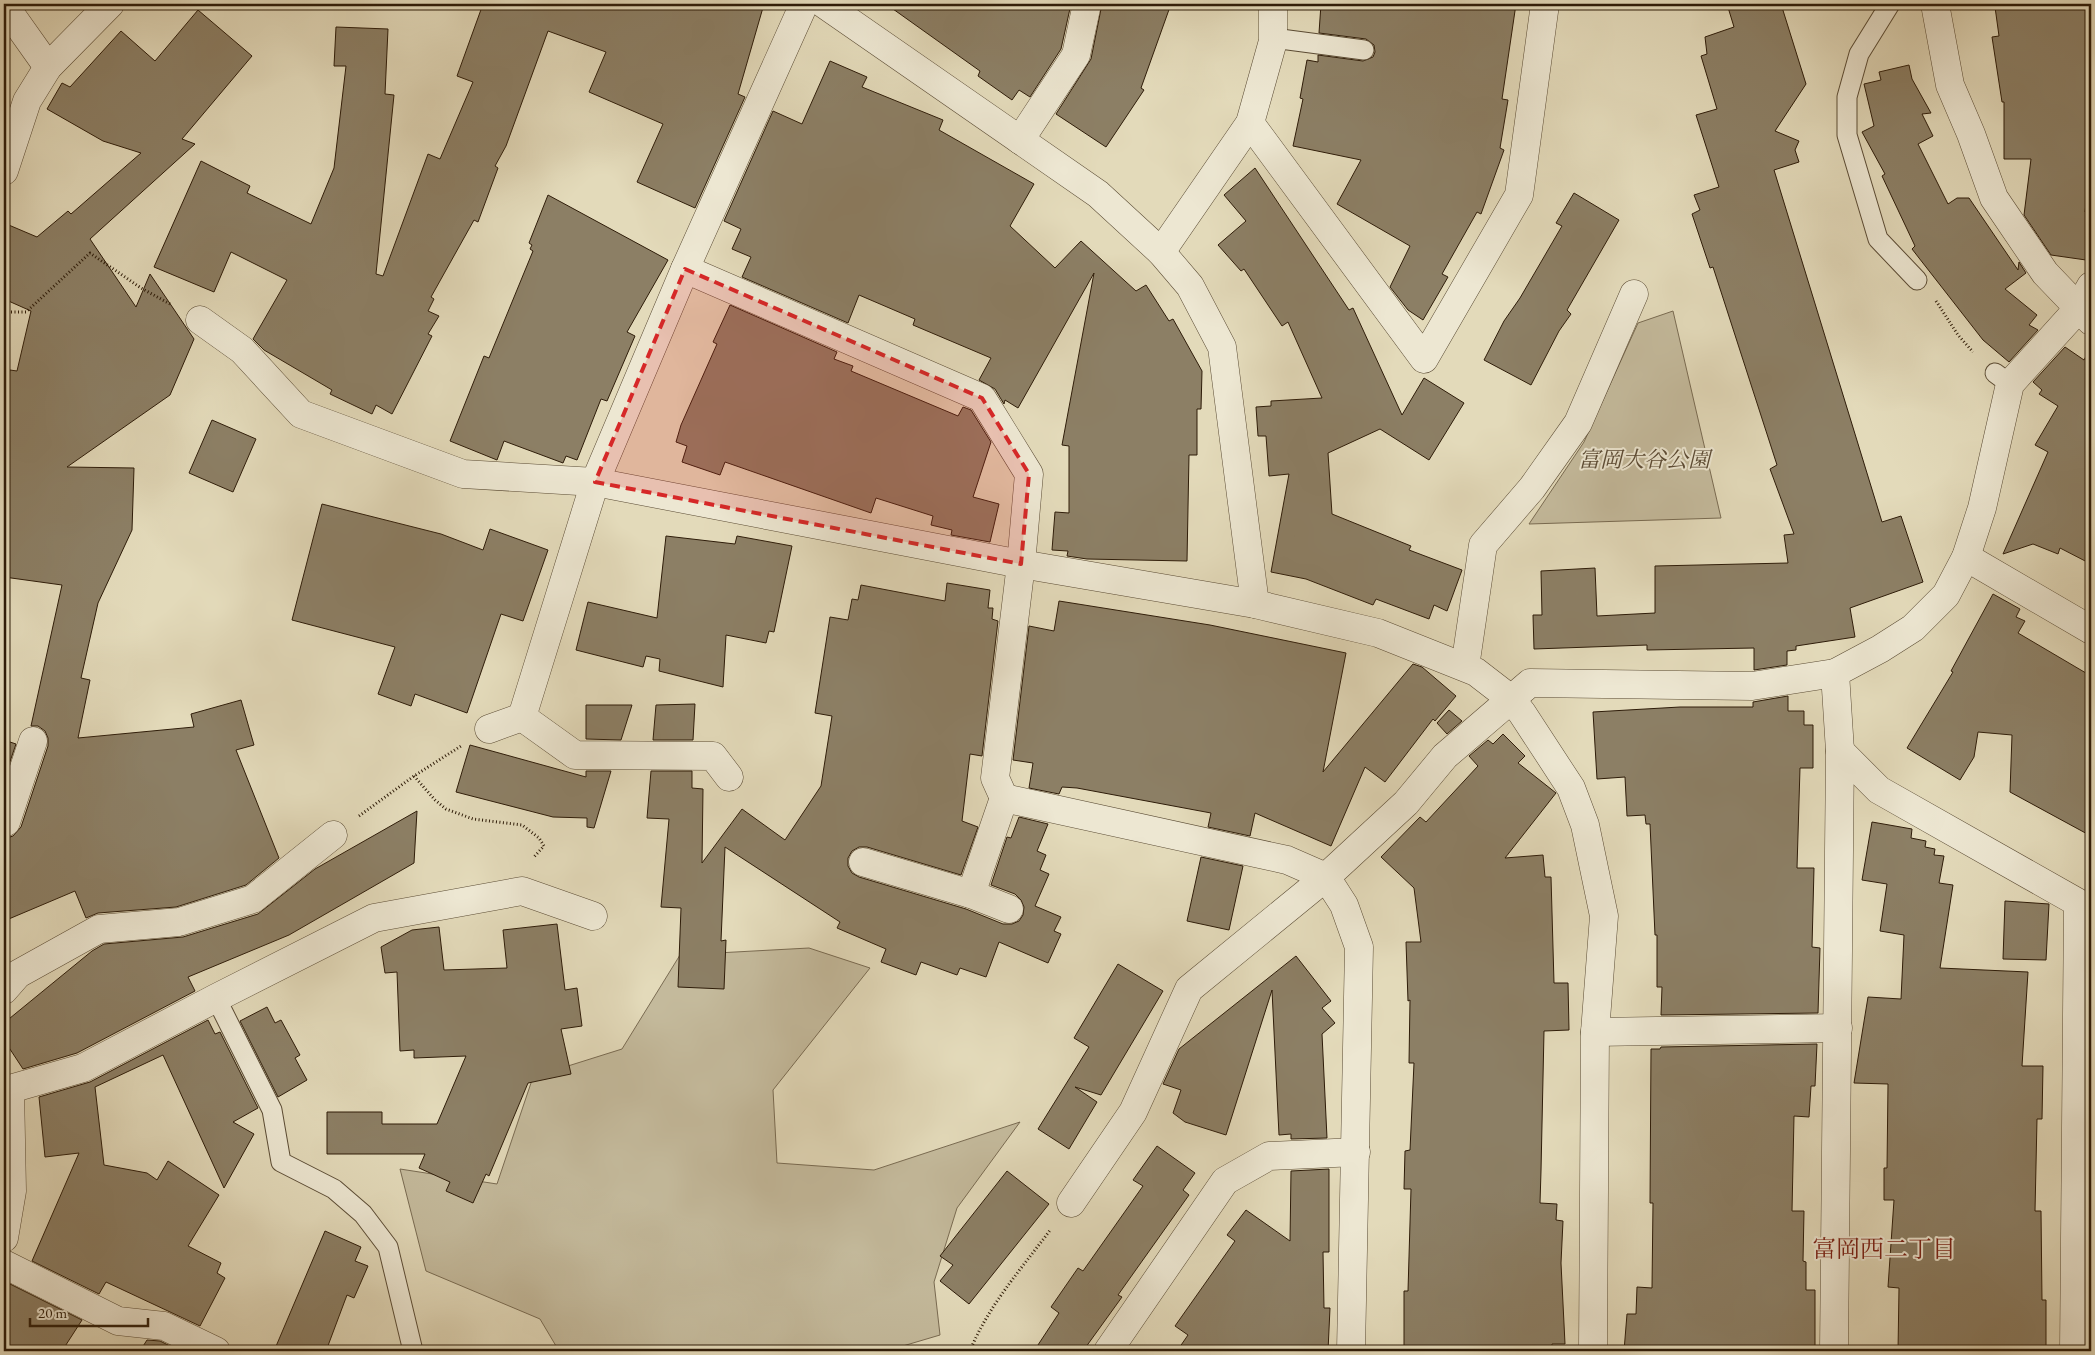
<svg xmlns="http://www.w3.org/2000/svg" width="2095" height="1355" viewBox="0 0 2095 1355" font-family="'EB Garamond','Noto Serif JP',serif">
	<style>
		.green { fill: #c4ba9c; stroke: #796b52 }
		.building { fill: #8c7f65; stroke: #2e1c09 }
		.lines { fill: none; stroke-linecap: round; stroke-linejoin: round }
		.service-casing { stroke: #5b4c35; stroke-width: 21 }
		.minor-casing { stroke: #5b4c35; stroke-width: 29 }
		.path { stroke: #2e1c09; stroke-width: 3; stroke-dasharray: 1 2.5; stroke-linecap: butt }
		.service { stroke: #ede7d2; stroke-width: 19 }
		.minor { stroke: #ede7d2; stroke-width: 28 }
		.marked { fill: #d62828; fill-opacity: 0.2; stroke: #d62828; stroke-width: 4; stroke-dasharray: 10 6; stroke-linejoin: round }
		.labels { text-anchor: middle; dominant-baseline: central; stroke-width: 4; stroke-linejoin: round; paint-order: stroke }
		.park-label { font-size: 22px; font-style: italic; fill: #5b4b35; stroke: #ede7d2 }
		.neighbourhood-label { font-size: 24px; fill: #7a1f14; stroke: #ede7d2 }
	</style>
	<rect width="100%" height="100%" fill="#e3daba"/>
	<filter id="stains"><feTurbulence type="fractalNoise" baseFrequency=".004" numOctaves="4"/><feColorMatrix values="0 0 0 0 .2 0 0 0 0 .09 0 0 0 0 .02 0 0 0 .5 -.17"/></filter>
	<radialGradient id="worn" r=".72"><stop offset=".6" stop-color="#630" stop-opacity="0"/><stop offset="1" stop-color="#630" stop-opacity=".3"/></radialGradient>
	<g class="green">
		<path d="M1673,311L1721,518L1529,524L1584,442L1638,323Z"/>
		<path d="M809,948L870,968L773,1090L777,1163L874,1170L1020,1122L957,1208L934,1282L940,1335L886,1351H559L540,1319L426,1271L400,1169L497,1184L533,1077L622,1049L680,955Z"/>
	</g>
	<g class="building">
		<path d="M483,4H764L738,94L745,97L695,208L637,182L663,124L589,92L606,52L548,31L506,146L495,166L498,168L478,222L474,220L431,297L434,299L428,311L439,316L428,334L432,336L392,414L376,405L372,414L330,394L332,390L264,350L253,339L287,280L231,252L214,292L154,267L201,161L250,186L247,193L311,224L334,168L346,66H334L336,27L388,29L385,94L394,95L376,274L383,276L428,154L440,159L473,82L457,76Z"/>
		<path d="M886,4H1071L1061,49L1030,97L1019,90L1012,100L978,76L980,71Z"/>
		<path d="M1102,4H1171L1141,88L1144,90L1106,147L1056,114L1091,59Z"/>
		<path d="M1321,4H1516L1502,99L1508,100L1500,148L1504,150L1481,214L1477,212L1442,274L1448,277L1423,320L1408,310L1390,287L1410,246L1337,204L1361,160L1293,146L1303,99L1300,98L1307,60L1318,62V55L1363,61L1373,57L1375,52L1374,45L1366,39L1319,33Z"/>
		<path d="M1727,4H1781L1806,84L1775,131L1799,141L1795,150L1799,162L1774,170L1882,522L1901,516L1923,582L1850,608L1855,637L1796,646V650L1787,651V665L1754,670V648L1647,650V645L1534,649L1533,615H1542L1541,571L1595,568L1597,616L1655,613V566L1788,563L1784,535L1794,534L1770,469L1777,465L1713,267L1710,268L1692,214L1700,210L1694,195L1719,187L1696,115L1717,109L1701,56L1707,54L1705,37L1734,27Z"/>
		<path d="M2012,4H2091V160L2085,212L2091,213V229L2086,260L2051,255L2024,215L2031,159H2004V102H2002L1992,37L1999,36L1995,7Z"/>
		<path d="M198,10L252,56L182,139L195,144L90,239L136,307L150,274L194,339L170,395L67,467L134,468L132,530L98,603L81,678L90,680L78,738L194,727L191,714L241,700L254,745L236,750L279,858L246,885L176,907L98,913L86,918L75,891L4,921V839L13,836L21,827L48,746V738L45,731L38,726H31L62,585L4,577V398L10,370L17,371L31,311L4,299V223L37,237L68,211L71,214L141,153L103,141L47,109L62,83L70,87L121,31L155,61Z"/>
		<path d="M830,61L867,77L862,87L943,120L939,130L1034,184L1010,226L1055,268L1081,241L1136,291L1146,285L1169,321L1173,319L1202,371L1201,409H1197V455H1189L1187,561L1087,559L1067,556L1068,551L1052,550L1055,512L1069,513V446L1062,445L1094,273L1018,408L1005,400L1004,404L995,389L979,380L991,358L913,325L915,319L859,295L848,323L742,277L751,257L732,249L741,229L724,221L773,111L802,124Z"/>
		<path d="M1909,65L1912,79L1931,113L1922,114L1933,136L1918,144L1948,204L1957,198H1969L2018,270L2019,262L2026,273L2005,289L2037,315L2029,325L2038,330L2009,362L1983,340L1912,249L1915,246L1882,176L1885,174L1862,132L1874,126L1864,84L1881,80L1879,72Z"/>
		<path d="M1255,168L1349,310L1353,308L1402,415L1424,378L1464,403L1429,460L1380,429L1328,453L1332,514L1411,546L1409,550L1462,570L1447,611L1434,605L1429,619L1376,599L1373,605L1306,579L1271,572L1289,474L1269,476L1266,436H1258L1256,407L1271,406V401L1322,398L1288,322L1282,326L1244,269L1241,271L1218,245L1246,221L1224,195Z"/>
		<path d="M1574,193L1619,220L1567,310L1571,314L1559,331L1531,385L1484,360L1504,321L1520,298L1562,226L1556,223Z"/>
		<path d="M548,195L668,260L627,332L635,336L607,401L601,399L577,460L566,456L563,463L504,441L497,460L450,441L484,356L489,358L533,251L530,249L532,245L529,243Z"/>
		<path d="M730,305L837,352L834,359L853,366L851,371L958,416L963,407L971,410L991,442L973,497L999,504L990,542L951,535L952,530L931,525L933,516L876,498L871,513L725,462L720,475L682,462L687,446L676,442L681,425L717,344L713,342Z"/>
		<path d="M2065,347L2084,360L2091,347V564L2060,548L2058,554L2033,544L2003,554L2048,452L2035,445L2058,406L2039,394L2042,390L2033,382Z"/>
		<path d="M212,420L256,439L233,492L189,473Z"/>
		<path d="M322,504L441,534L483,550L490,529L548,550L523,621L501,614L467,713L415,694L411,706L378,694L395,647L292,620Z"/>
		<path d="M666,536L735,544L737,536L792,546L774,632L769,631L766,643L726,635L723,687L659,671L660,659L646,656L643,667L576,650L588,602L657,618Z"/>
		<path d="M947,583L990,590L988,608H993L992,619L998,621L982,756L970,754L962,821L978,827L961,875L867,847H859L852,851L848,858V866L852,873L859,877L966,909L1003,924H1012L1019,921L1023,915L1024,907L1021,900L1015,894L991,885L1007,837L1011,838L1019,817L1048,824L1037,851L1046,855L1040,870L1049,874L1035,906L1061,917L1054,931L1061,934L1048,963L999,942L986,977L960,968L957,975L921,962L916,975L881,962L886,949L837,928L840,922L725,847L721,941L726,940L724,989L678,987L681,908L661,907L669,819L647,818L651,771H692V788L703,789L702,863L742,809L785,840L821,786L832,716L815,713L830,617L848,620L852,599L858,600L861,585L945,601Z"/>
		<path d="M1993,594L2020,609L2016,617L2025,621L2018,633L2091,676V836L2010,792L2012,735L1978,732L1974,757L1960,780L1907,748L1953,672L1951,671Z"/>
		<path d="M1059,601L1210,625L1346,653L1323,772L1413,664L1422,667L1456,696L1435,721L1433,719L1385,782L1365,767L1331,846L1255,813L1250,836L1208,827L1211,813L1077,788L1062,787L1059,794L1029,788L1033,763L1013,760L1029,626L1054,631Z"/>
		<path d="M1788,696V711H1804V725H1813V768H1800L1797,868H1814L1812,947L1820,948L1818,1013L1661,1015L1662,987H1657V935H1655L1650,824H1646L1645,815L1627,816L1625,777L1597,779L1593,712L1680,707H1753V702Z"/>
		<path d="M695,704L693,740H653L656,705Z"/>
		<path d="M586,705H632L621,740L586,739Z"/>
		<path d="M1449,710L1462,721L1447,734L1437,723Z"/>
		<path d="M1503,734L1525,756L1518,763L1556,793L1505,858L1543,855L1545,877H1551L1554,983H1568L1569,1030L1544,1031L1541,1171L1540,1203L1557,1204L1556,1220L1563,1221L1561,1263L1565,1344H1552V1351H1404V1291H1408L1411,1189H1404L1405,1151L1410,1150L1414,1063H1409L1410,1000L1408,1001L1406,942H1421L1414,888L1381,857L1420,817L1426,822L1478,766L1469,756L1488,740L1493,744Z"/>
		<path d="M4,740L16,744L4,779Z"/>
		<path d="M470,745L586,777V771H611L594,828L587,827V818L553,817L456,792Z"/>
		<path d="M417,811L414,863L289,935L188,977L195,991L77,1053L23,1069L4,1040V1023L92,951L104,944L183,937L258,914L315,869Z"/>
		<path d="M1872,822L1912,829L1911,838L1926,841L1925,847L1935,849L1934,855L1944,856L1939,883L1953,885L1940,968L2028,972L2022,1066H2043L2042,1119H2037L2035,1211H2041L2042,1300H2046V1351H1898L1899,1288L1888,1287L1894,1200H1884V1168H1887L1888,1084L1854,1083L1868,997L1901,999L1904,935L1880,931L1887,884L1862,880Z"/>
		<path d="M1201,857L1243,866L1229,930L1187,921Z"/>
		<path d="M2005,901L2049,904L2046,960L2003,959Z"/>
		<path d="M557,924L565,990L577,988L582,1026L561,1029L571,1074L528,1083L489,1176L486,1174L473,1203L446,1191L450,1182L419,1168L425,1154H327V1112H382V1124H437L466,1056L414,1058V1050L400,1051L397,972L385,973L381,947L412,930L439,927L444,970L507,968L503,930Z"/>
		<path d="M1296,956L1331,1001L1322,1008L1335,1023L1322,1034L1327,1138L1291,1139V1134L1279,1135L1272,990L1226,1135L1185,1122L1173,1113L1181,1090L1163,1084L1179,1049Z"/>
		<path d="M1118,964L1163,991L1101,1095L1075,1087L1097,1102L1069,1149L1038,1129L1089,1047L1074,1038Z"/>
		<path d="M267,1007L275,1023L281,1020L300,1055L295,1058L307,1080L278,1097L240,1021Z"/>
		<path d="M208,1020L215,1034L220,1032L258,1108L233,1122L254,1134L224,1188L163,1055L95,1087L104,1165L147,1173L157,1180L168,1161L219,1195L188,1246L221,1263L217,1273L225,1278L200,1326L106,1282L99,1294L32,1261L79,1153L45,1157L39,1097L90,1082Z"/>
		<path d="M1817,1044L1815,1086H1811L1809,1117L1794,1116L1792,1211H1804L1803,1261L1806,1262V1290H1815V1351L1659,1349V1351H1624L1627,1314H1636L1637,1287L1652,1288L1653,1203H1650L1651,1049H1660L1661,1047Z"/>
		<path d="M1157,1146L1195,1173L1183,1190L1189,1195L1118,1295L1122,1297L1083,1351H1034L1059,1313L1051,1307L1078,1268L1083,1271L1143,1186L1133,1180Z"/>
		<path d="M1329,1169V1252H1323L1324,1308H1330L1328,1351H1177L1188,1335L1175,1326L1235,1241L1227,1235L1246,1210L1290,1241L1291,1171Z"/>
		<path d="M1007,1171L1049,1204L969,1304L940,1281L953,1265L940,1256Z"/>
		<path d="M325,1231L361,1247L355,1261L368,1266L354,1298L347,1295L326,1351H274Z"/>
		<path d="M4,1281L82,1320L62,1351H4Z"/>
		<path d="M147,1340L160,1341L180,1351H140Z"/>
	</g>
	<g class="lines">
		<defs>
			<g id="service">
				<path d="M1890,4L1859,54L1847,97V135L1878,239L1917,280"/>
				<path d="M1273,38L1364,50"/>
				<path d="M1995,373L2010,384"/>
				<path d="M216,998L272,1110L281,1162L334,1189L363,1214L388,1247L413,1351"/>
			</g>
			<g id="minor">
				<path d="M824,4L1098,194L1161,252L1190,286L1222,347L1255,604L1378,633L1476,672L1511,699L1522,713L1571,788L1585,825L1604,916L1595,1032L1593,1351"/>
				<path d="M1935,4L1950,85L1971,134L1994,198L2045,273L2091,321"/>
				<path d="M4,5L48,67"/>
				<path d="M1250,123L1424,359L1519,195L1545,4"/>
				<path d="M1020,140L1076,55L1087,4"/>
				<path d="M4,171L27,101L48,67L110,4"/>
				<path d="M1161,252L1250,123L1273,41V4"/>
				<path d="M685,269L982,398L1029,474L1021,564L995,778L1004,798L1287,860L1326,877L1344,905L1359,947L1351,1351"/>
				<path d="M200,320L242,350L301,414L463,474L595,482L1021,564L1255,604"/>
				<path d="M1966,557L2091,630"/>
				<path d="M1465,667L1483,545L1532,488L1578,423L1634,294"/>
				<path d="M522,717L575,755L713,756L729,777"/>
				<path d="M489,729L522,717L595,482L685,269L804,4"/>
				<path d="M1840,751L1879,790L2091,910"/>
				<path d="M4,823L6,822L33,741"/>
				<path d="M863,862L971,894L1009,909"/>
				<path d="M971,894L1004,798"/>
				<path d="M4,990L18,974L99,929L179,922L253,899L333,835"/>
				<path d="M1595,1032L1838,1028"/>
				<path d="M4,1088L10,1089L83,1068L216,998L374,918L522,891L593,916"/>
				<path d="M1071,1203L1133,1112L1189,989L1326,877L1406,803L1445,756L1530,683L1752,686L1835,673L1880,649L1913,628L1946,595L1966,557L1982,508L2010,384L2078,309L2091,286"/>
				<path d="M4,1238L12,1191L10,1089"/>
				<path d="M4,1264L118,1321L164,1326L216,1351"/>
				<path d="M1108,1351L1225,1181L1269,1156L1356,1152"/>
				<path d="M1834,1351L1840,751L1835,673"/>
				<path d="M2074,1351L2078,904"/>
			</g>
		</defs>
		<use href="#service" class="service-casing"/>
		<use href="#minor" class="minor-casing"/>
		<g class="path">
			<path d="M1936,301L1958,335L1973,352"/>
			<path d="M4,312H26L90,253L141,288L170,304"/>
			<path d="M414,776L435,800L446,809L473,819L522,825L539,838L544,846L533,858"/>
			<path d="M359,816L414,776L461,746"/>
			<path d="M970,1351C988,1306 1022,1268 1051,1229"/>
		</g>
		<use href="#service" class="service"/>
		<use href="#minor" class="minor"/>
	</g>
	<path class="marked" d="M685,269L982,398L1029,474L1021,564L595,482Z"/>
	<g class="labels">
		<g class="park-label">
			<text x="1644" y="459">富岡大谷公園</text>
		</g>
		<g class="neighbourhood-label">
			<text x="1884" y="1248">富岡西二丁目</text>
		</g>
	</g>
	<rect width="2095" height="1355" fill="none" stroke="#e3daba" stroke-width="20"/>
	<rect x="5" y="5" width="2085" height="1345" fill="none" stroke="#2e1c09" stroke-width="2.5"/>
	<rect x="10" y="10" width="2075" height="1335" fill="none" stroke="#2e1c09"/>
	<path d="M30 1318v8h118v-8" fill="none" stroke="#2e1c09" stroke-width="2.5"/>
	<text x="38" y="1318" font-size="15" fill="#2e1c09" stroke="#ede7d2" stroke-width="4" paint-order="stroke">20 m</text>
	<rect width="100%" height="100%" filter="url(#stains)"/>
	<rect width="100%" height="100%" fill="url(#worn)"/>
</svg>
